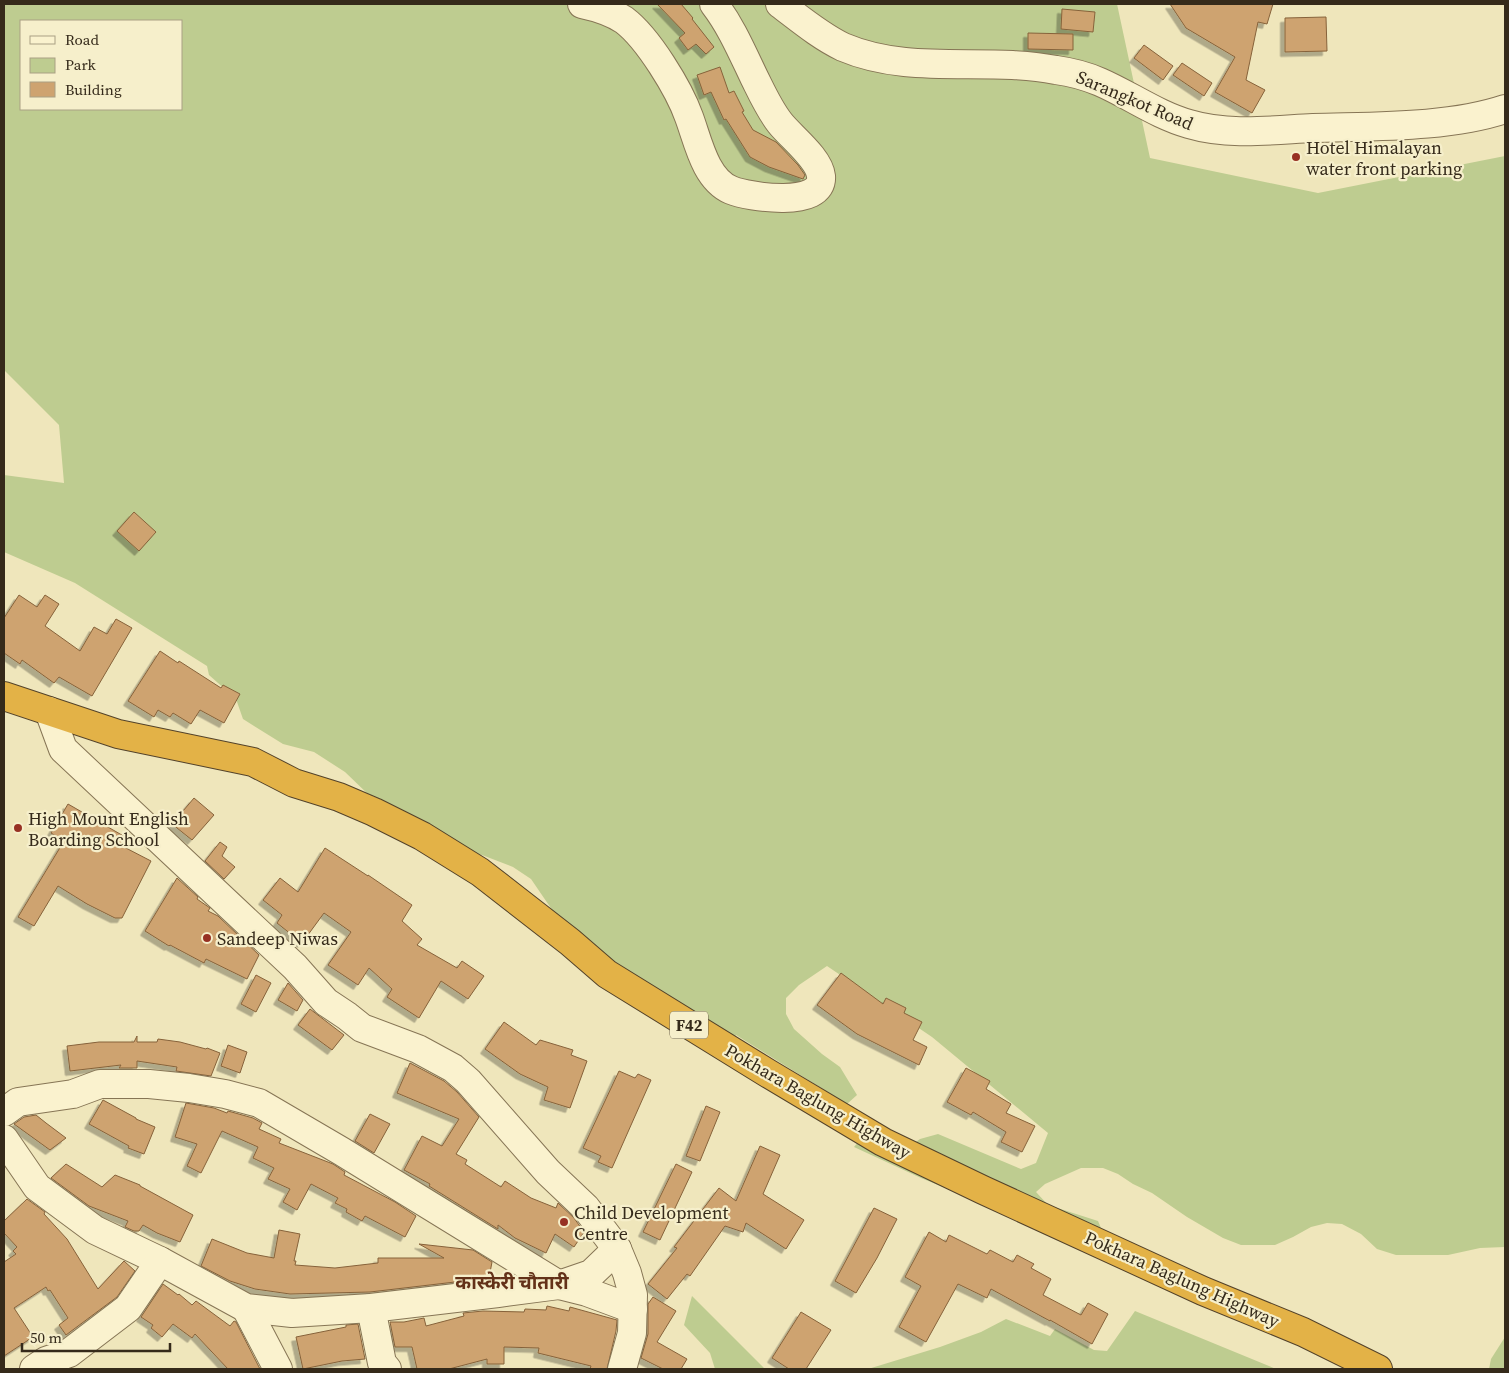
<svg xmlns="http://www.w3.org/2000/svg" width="1509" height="1373" viewBox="0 0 1509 1373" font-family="'Source Serif 4','Noto Sans Devanagari',serif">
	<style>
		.green { fill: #becc90; fill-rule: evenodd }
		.building { fill: #cea370; stroke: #86623a; filter: url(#shadow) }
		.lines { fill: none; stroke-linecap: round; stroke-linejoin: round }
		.minor-casing { stroke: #867555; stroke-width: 30 }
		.highway-casing { stroke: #53422a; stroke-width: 30 }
		.minor { stroke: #faf2ce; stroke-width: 28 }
		.highway { stroke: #e3b247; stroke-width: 28 }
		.poi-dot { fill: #973123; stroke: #f6efcb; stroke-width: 2 }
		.labels { text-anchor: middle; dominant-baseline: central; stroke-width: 4.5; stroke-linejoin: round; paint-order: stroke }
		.shield { fill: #f6efcb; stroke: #6f654f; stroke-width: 1 }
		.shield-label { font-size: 16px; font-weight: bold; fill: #352a1a }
		.street-label { font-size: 18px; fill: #352a1a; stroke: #f6efcb }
		.poi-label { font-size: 18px; fill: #352a1a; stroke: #f6efcb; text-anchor: start }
		.neighbourhood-label { font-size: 19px; font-weight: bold; fill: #633118; stroke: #f6efcb }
	</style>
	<defs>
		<filter id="shadow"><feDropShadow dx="-4.5" dy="4.5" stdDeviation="0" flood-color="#0004"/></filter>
	</defs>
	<rect width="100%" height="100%" fill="#efe6bb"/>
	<g class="green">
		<path d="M4,4H1117L1150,158L1318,193L1505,156V1247L1480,1248L1448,1255H1396L1377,1249L1361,1234L1342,1224L1327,1223L1311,1227L1293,1237L1275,1245H1241L1223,1238L1187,1217L1152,1193L1133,1184L1118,1174L1103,1168H1081L1045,1184L1036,1192L1048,1205L1098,1221L1104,1235L1058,1234L921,1178L854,1147L859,1141L906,1149L920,1139L938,1134L1021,1169L1036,1163L1048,1133L932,1037L827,966L799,985L786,998V1014L794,1029L822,1054L840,1067L857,1095L847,1104L736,1035L721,1056L559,920L531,879L513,867L482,855L446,849L398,823L345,772L314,752L283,744L243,719L236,699L209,675L207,666L75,583L4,552V475L64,483L59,425L4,370ZM21,21H181V109H21Z"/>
		<path d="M692,1296L765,1369H715L710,1353L684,1325Z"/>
		<path d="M1135,1311L1276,1369H868L940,1347L981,1332L1006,1319L1050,1336L1055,1329L1094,1350L1107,1351Z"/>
		<path d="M1505,1337V1369H1489L1491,1359Z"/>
	</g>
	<g class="building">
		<path d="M657,4H681L693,18L692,19L714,47L706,54L696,44L688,50L679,38L685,33Z"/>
		<path d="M1170,4H1273L1267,24L1258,22L1246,80L1265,90L1252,113L1215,92L1235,57L1186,28Z"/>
		<path d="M1062,9L1095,12L1093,32L1061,29Z"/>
		<path d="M1326,17L1327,51L1285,52V18Z"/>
		<path d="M1028,33L1073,34V50L1028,49Z"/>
		<path d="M1144,45L1173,66L1163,80L1134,58Z"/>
		<path d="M1182,63L1212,83L1204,96L1173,75Z"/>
		<path d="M720,67L729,93L734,91L744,111L742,112L753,130L776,142L798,165L805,175L803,179L769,167L750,157L726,119L724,120L711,92L704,95L697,75Z"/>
		<path d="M134,512L156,532L139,551L117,531Z"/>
		<path d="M19,595L37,607L45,595L59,604L45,626L80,651L94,627L107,634L116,619L132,628L92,696L59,677L54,683L22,660L20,664L4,653V618Z"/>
		<path d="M160,651L178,663L179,661L221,688L223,685L240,694L224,723L200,710L191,724L173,713L170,717L158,710L154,717L128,701Z"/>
		<path d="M194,798L214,815L192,840L172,824Z"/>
		<path d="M68,804L127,838L122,846L151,861L122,918H115L87,904L58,886L34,926L18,917L64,841L51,833Z"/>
		<path d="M220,842L227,847L222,856L235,867L224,879L205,861Z"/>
		<path d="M325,848L368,876V875L412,905L402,921L422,939L417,945L457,968L462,961L484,976L468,999L441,981L419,1018L387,997L392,989L369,968L358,985L328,965L351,932L324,913L302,943L277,923L282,915L263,900L280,878L298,892Z"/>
		<path d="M177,878L198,897L197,899L210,908L208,911L218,916L259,955L247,979L206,959L204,963L170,945L169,946L145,931Z"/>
		<path d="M841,973L883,1004L886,998L906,1008L904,1013L922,1022L913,1040L927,1047L919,1065L857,1034L817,1005Z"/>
		<path d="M256,975L271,983L256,1012L241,1004Z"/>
		<path d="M288,983L303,1000L297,1011L278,1000Z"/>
		<path d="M310,1009L344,1035L332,1050L298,1025Z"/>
		<path d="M504,1022L536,1045L540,1040L573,1050L571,1055L587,1061L570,1108L544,1100L548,1087L520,1074L485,1049Z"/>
		<path d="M137,1036V1042H157L158,1039L180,1042L206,1049L207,1048L220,1053L211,1076L176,1071L177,1067L137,1061V1068H119L121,1065L70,1071L67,1046L99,1042H134Z"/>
		<path d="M228,1045L247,1052L240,1073L221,1066Z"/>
		<path d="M410,1063L444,1081L457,1092L479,1117L456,1154L467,1160L465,1164L501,1187L505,1181L531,1198L556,1208L558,1203L574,1218L584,1232L574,1247L555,1234L546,1253L515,1238L498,1225V1229L429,1186L430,1184L404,1170L422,1136L442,1146L459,1119L397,1093Z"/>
		<path d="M966,1068L990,1081L986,1089L1011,1104L1006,1113L1035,1126L1022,1152L1001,1142L1006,1132L973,1112L971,1115L947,1102Z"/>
		<path d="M619,1071L635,1078L638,1074L651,1080L612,1168L598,1162L601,1156L583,1148Z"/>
		<path d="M103,1100L136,1118V1119L155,1127L144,1154L128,1148L129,1146L89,1124Z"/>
		<path d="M186,1103L214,1108L227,1113L228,1111L253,1118L262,1123L259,1129L281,1139L279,1143L333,1164L345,1172L344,1175L395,1202L416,1216L405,1237L365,1216L362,1221L346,1212L347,1209L335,1203L338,1198L311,1184L297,1210L283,1202L290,1189L268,1179L274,1168L253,1158L258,1147L222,1131L201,1173L187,1166L197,1144L175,1137Z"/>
		<path d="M706,1106L720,1112L700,1161L686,1156Z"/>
		<path d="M370,1114L390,1124L374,1153L355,1141Z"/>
		<path d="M36,1115L46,1123L66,1138L50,1150L14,1124L24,1117Z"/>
		<path d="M760,1146L780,1155L763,1194L804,1220L786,1249L746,1223L743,1232L725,1226L690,1276L687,1274L667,1299L648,1284L677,1248L674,1247L719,1188L736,1201Z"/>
		<path d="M66,1164L102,1187L115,1175L140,1185V1186L193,1215L180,1242L157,1233L143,1225L139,1231H134L125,1227L128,1221L89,1206L51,1178Z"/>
		<path d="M676,1164L692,1172L660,1240L643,1232Z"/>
		<path d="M27,1199L45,1212L44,1214L67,1239L98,1289L124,1261L135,1271L117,1297L66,1335L59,1325L68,1318L50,1290L48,1291L46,1287L14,1308L33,1337L4,1356V1262L16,1254L13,1251L17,1247L4,1233V1221Z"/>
		<path d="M874,1208L897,1219L877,1258L856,1293L835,1281Z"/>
		<path d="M279,1230L300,1234L294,1261H296L295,1265L335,1268L378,1263V1258H444L419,1244L473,1250L492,1262L489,1278L370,1292L290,1294L255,1289L230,1281L201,1266L212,1239L247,1253L274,1258Z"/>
		<path d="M929,1232L946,1242L949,1235L987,1254L990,1250L1013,1262L1017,1255L1034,1264L1031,1268L1051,1279L1043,1295L1081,1315L1088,1303L1108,1314L1092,1344L1050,1320V1321L991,1289L987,1298L958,1284L926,1342L899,1327L921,1286L905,1277Z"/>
		<path d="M163,1284L178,1295L179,1294L192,1305L196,1301L230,1326L234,1321L236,1322L260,1369H228L195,1334L192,1338L173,1324L162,1337L151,1328L153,1325L141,1317Z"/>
		<path d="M653,1297L676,1311L657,1342L687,1359L681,1369H663L641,1358L648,1334V1304Z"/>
		<path d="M547,1306L569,1311L570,1307L617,1320L616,1331L607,1369H590L591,1366L538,1353L539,1348L504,1347V1364H487V1359L449,1369H417L412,1347H395L390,1322H404L424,1318L426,1326L464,1316L463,1313L483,1311L524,1312L525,1309L546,1310Z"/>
		<path d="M801,1312L831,1330L806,1369H789L772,1358Z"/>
		<path d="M358,1324L365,1359L342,1361L303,1369L296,1337L346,1327V1325Z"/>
	</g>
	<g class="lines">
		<defs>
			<g id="minor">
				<path d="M582,4C596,7 612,12 624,20C648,38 679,89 689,117C698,141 705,179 731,190C748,197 824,209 821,176C819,158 791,137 780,123C769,109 762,93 754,77C742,52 731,26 714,4"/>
				<path d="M780,4C800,19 820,36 843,47C911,76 986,56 1056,70C1071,72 1086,76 1100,82C1130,95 1157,115 1189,124C1229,136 1273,130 1313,128C1374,126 1448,128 1505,109"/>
				<path d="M49,711L63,749L295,967L326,1002L347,1016L362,1028L418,1049L453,1068L468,1081L548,1172L586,1208L617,1249L627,1273L633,1295L632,1333L622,1369"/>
				<path d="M4,1112L18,1102L73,1094L100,1084H149L189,1088L225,1094L259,1103L341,1151L559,1285L587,1292L633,1309"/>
				<path d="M4,1139L37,1187L95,1230L160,1261L246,1308L292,1313L371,1308L498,1293L559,1285L591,1274L617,1249"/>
				<path d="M246,1308L278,1369"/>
				<path d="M371,1308L382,1363L387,1369"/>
				<path d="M34,1369L46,1361L69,1353L128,1308L160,1261"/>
			</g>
			<path id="highway" d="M4,696L118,734L253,762L294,783L339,797L374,812L422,836L480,872L570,942L607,974L769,1074L883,1142L983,1190L1203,1291L1303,1332L1378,1369"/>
		</defs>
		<use href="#minor" class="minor-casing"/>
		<use href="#highway" class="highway-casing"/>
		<use href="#minor" class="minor"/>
		<use href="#highway" class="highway"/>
	</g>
	<g class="poi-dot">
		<circle cx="1296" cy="157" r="5"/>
		<circle cx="18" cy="828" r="5"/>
		<circle cx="207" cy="938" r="5"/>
		<circle cx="564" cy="1222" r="5"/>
	</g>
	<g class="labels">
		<rect class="shield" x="670" y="1011.5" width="38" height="27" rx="4"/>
		<g class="shield-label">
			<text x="689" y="1025">F42</text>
		</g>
		<g class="street-label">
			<text transform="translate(1135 100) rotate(23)">Sarangkot Road</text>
			<text transform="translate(818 1101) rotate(30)">Pokhara Baglung Highway</text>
			<text transform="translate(1182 1279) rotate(24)">Pokhara Baglung Highway</text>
		</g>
		<g class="poi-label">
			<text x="1306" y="147">Hotel Himalayan<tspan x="1306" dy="21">water front parking</tspan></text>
			<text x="28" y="818">High Mount English<tspan x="28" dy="21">Boarding School</tspan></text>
			<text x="217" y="938">Sandeep Niwas</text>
			<text x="574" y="1212">Child Development<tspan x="574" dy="21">Centre</tspan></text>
		</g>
		<g class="neighbourhood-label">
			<text x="512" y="1282">कास्केरी चौतारी</text>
		</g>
	</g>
	<rect width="1509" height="1373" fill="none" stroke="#352a1a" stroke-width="10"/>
	<rect x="20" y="20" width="162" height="90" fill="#f6efcb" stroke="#a9a084"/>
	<rect x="30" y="36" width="25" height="8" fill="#faf2ce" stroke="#a9a084"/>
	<text x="65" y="45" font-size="15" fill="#352a1a">Road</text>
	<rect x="30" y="58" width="25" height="15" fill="#becc90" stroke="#a9a084"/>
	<text x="65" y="70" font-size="15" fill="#352a1a">Park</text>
	<rect x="30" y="82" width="25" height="15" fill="#cea370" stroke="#a9a084"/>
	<text x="65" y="95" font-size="15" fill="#352a1a">Building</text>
	<path d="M22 1343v8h148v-8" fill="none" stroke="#352a1a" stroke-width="2.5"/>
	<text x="30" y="1343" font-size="15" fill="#352a1a" stroke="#f6efcb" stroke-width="4" paint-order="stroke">50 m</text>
</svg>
